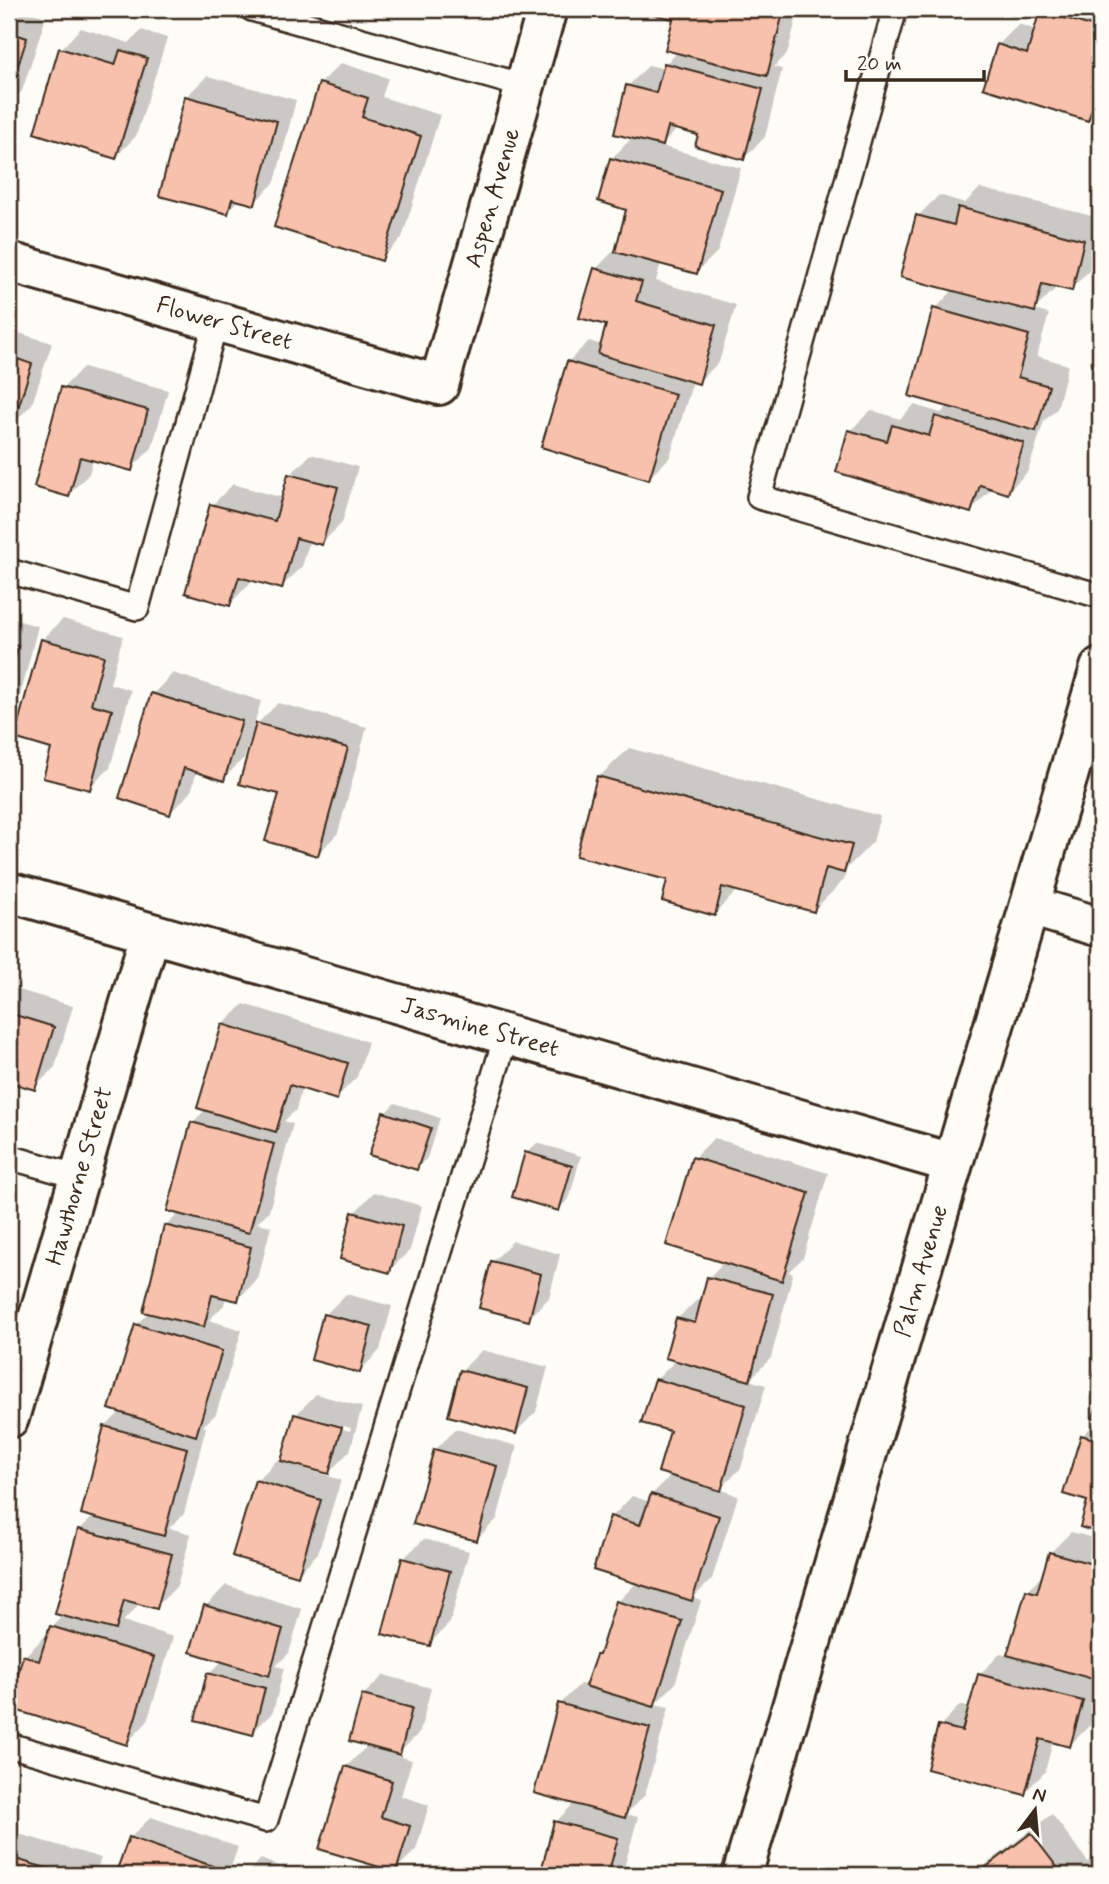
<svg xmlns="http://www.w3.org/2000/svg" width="1109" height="1884" viewBox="0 0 1109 1884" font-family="Mynerve,sans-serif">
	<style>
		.shadow { fill: #0003; fill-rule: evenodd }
		.building { fill: #f7c1ab; stroke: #3b2a1e; stroke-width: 2 }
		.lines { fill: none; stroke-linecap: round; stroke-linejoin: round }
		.service-casing { stroke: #3b2a1e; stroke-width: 28 }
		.minor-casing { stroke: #3b2a1e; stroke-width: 44 }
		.secondary-casing { stroke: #3b2a1e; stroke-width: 44 }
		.service { stroke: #fdfcf7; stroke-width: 23 }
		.minor { stroke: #fdfcf7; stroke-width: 38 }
		.secondary { stroke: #fdfcf7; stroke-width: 38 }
		.labels { text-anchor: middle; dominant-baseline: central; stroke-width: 7; stroke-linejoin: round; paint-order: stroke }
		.street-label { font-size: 24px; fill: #3b2a1e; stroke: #fdfcf7 }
	</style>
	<rect width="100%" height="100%" fill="#fdfcf7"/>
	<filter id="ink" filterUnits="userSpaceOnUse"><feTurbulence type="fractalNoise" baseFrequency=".0143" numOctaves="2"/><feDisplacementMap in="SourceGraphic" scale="14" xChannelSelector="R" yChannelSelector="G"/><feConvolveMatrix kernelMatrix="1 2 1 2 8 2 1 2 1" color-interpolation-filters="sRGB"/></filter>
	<g filter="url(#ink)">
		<g class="shadow">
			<path d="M9,9H20L46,17L22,91L9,104Z"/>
			<path d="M649,9H799L787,54L774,67L782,69L765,137L744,158L700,134L678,128L661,146L741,168L718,251L697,272L661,262L656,281L736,305L719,362L698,382L693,381L670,457L649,478L568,362L589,341L602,345L608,324L596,269L616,248L629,208L600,200L612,158L633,137L628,86L649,65L664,69L665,64L678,52L675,18L649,11Z"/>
			<path d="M1045,9H1100V107L1088,119L998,45L1019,24L1036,30Z"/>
			<path d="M81,28L129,43L142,30L167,38L136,136L116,157L61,49Z"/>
			<path d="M341,63L388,78L382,97L440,115L402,238L381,259L320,84Z"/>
			<path d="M207,76L296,100L275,182L254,203L240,199L228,212L186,97Z"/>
			<path d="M980,188L1100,218V233L1092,268L1071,289L1056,285L1055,289L1034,310L1049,314L1037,356L1068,365L1057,409L1044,421L1028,471L1008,492L993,487L971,511L838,471L850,431L871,410L900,419L914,405L941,413L949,405L935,309L954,289L918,216L939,195L965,203Z"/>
			<path d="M9,330L52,343L32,404L12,425L9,424Z"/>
			<path d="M83,367L168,390L152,448L131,469L93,458L89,474L68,495L63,388Z"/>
			<path d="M311,454L358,467L342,523L322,543L310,540L302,567L281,587L252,579L250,583L230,604L212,505L233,484L283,498L290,475Z"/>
			<path d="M9,618L38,626L20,697L9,708Z"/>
			<path d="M63,619L123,636L110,684L131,690L110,768L89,788L53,748L42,640Z"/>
			<path d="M173,673L261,701L253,728L278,703L367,727L338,833L318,854L281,793L254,737L251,736L244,758L223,779L197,770L191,792L170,813L153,694Z"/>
			<path d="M629,748L880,816L873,842L847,868L844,880L814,910L739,889L714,914L599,777Z"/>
			<path d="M9,949L18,952L9,983Z"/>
			<path d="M9,987L73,1006L55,1067L34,1088L9,1080Z"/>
			<path d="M244,1004L368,1042L357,1077L336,1098L302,1087L296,1110L284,1121L293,1124L269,1211L257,1223L271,1226L258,1279L238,1299L226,1297L224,1305L209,1320L242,1330L216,1414L203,1426L206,1427L184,1514L169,1528L191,1534L177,1586L156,1607L138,1602L136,1608L123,1621L173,1637L147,1722L127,1743L25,1656L45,1636L48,1637L52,1627L64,1614L79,1530L94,1516L83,1513L106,1426L121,1411L136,1325L149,1312L166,1226L179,1213L192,1123L206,1109L223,1025Z"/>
			<path d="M395,1103L440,1118L427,1158L417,1168L385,1113Z"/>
			<path d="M714,1138L828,1173L803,1258L788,1272L793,1273L771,1358L749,1380L766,1385L741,1468L720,1489L738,1496L712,1579L693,1598L701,1601L675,1684L655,1704L669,1707L645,1795L626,1814L638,1817L622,1875H542L556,1822L575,1802L560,1704L580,1684L587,1685L597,1655L602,1651L618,1602L637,1582L612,1517L632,1496L650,1502L652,1494L672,1475V1429L656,1380L677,1359V1319L698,1299L703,1300L709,1277L725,1261L694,1158Z"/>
			<path d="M537,1143L581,1156L569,1199L558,1209L527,1153Z"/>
			<path d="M374,1192L422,1206L410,1250L389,1271L354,1213Z"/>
			<path d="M513,1241L560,1254L549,1298L528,1319L492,1262Z"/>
			<path d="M346,1294L392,1306L380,1350L360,1371L325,1315Z"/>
			<path d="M482,1350L548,1367L536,1412L516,1432L461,1371Z"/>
			<path d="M316,1394L362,1407L350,1451L329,1472L294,1462L293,1465L341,1480L318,1553L298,1574L257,1481L277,1460L283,1462L296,1415ZM307,1416L351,1428L350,1431L307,1419Z"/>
			<path d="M1100,1400V1531L1082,1526L1089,1500L1082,1436L1100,1418L1095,1417Z"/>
			<path d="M456,1429L517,1446L497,1519L477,1539L435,1450Z"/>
			<path d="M1071,1532L1100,1540V1687L1091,1724L1070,1745L1053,1741L1045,1772L1024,1793L940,1726L960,1705L970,1708L979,1675L1000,1654L1009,1656L1027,1591L1045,1573L1050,1553Z"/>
			<path d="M424,1539L469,1551L450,1623L429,1644L403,1559Z"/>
			<path d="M226,1585L302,1609L289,1653L276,1666L284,1668L273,1712L252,1733L209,1674L223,1660L206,1606Z"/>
			<path d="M384,1675L431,1688L420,1732L399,1753L388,1750V1753L412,1760L401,1796L429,1805L416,1850L395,1870L346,1767L369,1744L363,1695Z"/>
			<path d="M1052,1814L1088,1862L1100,1852V1875H972Z"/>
			<path d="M151,1817L238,1847L228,1875H117L130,1838Z"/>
			<path d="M9,1831L101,1858L95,1875H9Z"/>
			<path d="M261,1859L301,1875H245Z"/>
		</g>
		<g class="building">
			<path d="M648,9H784L767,76L665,50L673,19L647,13Z"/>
			<path d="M1040,10L1100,29V84L1088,121L983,88L997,44L1027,54Z"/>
			<path d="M9,32L27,38L9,93Z"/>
			<path d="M59,48L115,65L120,50L147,58L116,159L34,133Z"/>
			<path d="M664,63L763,89L744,160L695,146L698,135L668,127L663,146L614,134L626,85L656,93Z"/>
			<path d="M319,83L368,98L362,117L421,136L382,261L274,227Z"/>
			<path d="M185,96L277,121L255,205L232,199L228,214L159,196Z"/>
			<path d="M610,158L721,189L697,274L615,252L626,210L598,201Z"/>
			<path d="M958,207L1084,240L1072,291L1042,284L1035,312L900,277L916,215L954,225Z"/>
			<path d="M594,268L642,282L636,301L716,325L699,384L598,354L606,325L579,318Z"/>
			<path d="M933,308L1029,335L1018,377L1049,386L1036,431L909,396Z"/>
			<path d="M9,356L32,364L12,427L9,426Z"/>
			<path d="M567,361L675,394L649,480L541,447Z"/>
			<path d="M61,387L148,410L132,471L80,457L69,497L34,487Z"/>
			<path d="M935,416L1024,443L1008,494L980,485L971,513L836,472L848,430L887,441L892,425L929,436Z"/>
			<path d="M288,474L338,487L322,545L296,538L282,589L239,577L230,606L185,593L210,504L275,521Z"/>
			<path d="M41,639L104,656L91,704L112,710L90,790L43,778L51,749L14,738Z"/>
			<path d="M9,644L18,646L9,683Z"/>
			<path d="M151,693L242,721L224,781L184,768L170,815L119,798Z"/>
			<path d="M256,723L348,748L318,856L265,841L279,794L239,784Z"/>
			<path d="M597,776L852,845L844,873L826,868L814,912L722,887L715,916L662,901L667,880L576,856Z"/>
			<path d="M9,1013L54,1027L35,1090L9,1082Z"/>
			<path d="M222,1024L348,1063L337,1100L290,1085L276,1132L197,1108Z"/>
			<path d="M383,1112L431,1128L417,1170L369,1155Z"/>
			<path d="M191,1122L274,1144L249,1233L167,1211Z"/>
			<path d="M525,1152L572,1166L559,1211L512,1197Z"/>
			<path d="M692,1157L809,1193L782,1281L666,1245Z"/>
			<path d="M352,1212L402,1226L390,1273L340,1259Z"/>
			<path d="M164,1225L251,1247L238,1301L212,1295L204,1327L143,1312Z"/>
			<path d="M491,1261L541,1274L529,1321L479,1308Z"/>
			<path d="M707,1277L773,1294L750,1381L665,1358L676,1318L695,1323Z"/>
			<path d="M323,1314L372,1326L360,1373L311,1360Z"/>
			<path d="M135,1324L222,1351L196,1436L109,1409Z"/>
			<path d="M1100,1355V1377L1094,1376Z"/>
			<path d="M460,1370L528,1388L516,1434L448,1416Z"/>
			<path d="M655,1379L746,1405L721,1491L658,1472L670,1431L641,1423Z"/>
			<path d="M1100,1394V1420L1093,1418Z"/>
			<path d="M294,1414L342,1427L329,1474L281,1461Z"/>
			<path d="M104,1426L187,1448L164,1536L81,1514Z"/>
			<path d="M1081,1435L1100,1441V1533L1080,1527L1087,1501L1063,1494Z"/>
			<path d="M434,1449L497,1466L477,1541L413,1524Z"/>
			<path d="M255,1480L321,1500L298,1576L232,1556Z"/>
			<path d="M651,1494L719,1516L692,1601L593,1570L610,1516L640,1525Z"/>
			<path d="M78,1529L172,1554L157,1609L124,1600L116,1630L55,1614Z"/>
			<path d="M1049,1552L1100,1566V1681L1007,1655L1026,1590L1037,1593Z"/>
			<path d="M402,1558L450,1571L430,1646L382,1634Z"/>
			<path d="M616,1601L682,1621L654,1707L585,1686L596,1655H599Z"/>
			<path d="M204,1605L283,1629L269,1676L190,1652Z"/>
			<path d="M50,1626L154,1657L127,1745L9,1708L23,1655L39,1661Z"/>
			<path d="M207,1673L265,1688L253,1735L195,1720Z"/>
			<path d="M978,1674L1083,1701L1070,1747L1040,1739L1025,1795L927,1769L938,1725L962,1731Z"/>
			<path d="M362,1695L412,1708L400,1755L349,1741Z"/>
			<path d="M558,1703L650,1728L625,1818L534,1793Z"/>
			<path d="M345,1766L392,1781L381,1817L410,1826L396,1872L319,1849Z"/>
			<path d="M554,1821L618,1838L608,1875H540Z"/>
			<path d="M1031,1833L1063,1875H976Z"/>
			<path d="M129,1837L218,1868L216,1875H115Z"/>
			<path d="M9,1857L69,1875H9Z"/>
		</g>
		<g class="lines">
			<defs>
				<g id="service">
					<path d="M252,9L524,86"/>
					<path d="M895,9L759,497L1100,596"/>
					<path d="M9,571L137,608L216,321"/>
					<path d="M9,1157L79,1177"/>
					<path d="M9,1745L266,1820L506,1036"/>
				</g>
				<g id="minor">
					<path id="s1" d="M9,262L439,385L547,9"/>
					<path id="s2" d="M9,892L952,1163"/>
					<path d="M1030,906L1100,927"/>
					<path id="s3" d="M9,1418L150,934"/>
				</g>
				<g id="secondary">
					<path id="s4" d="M742,1875L1100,668"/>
				</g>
			</defs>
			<use href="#service" class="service-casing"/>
			<use href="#minor" class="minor-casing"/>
			<use href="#secondary" class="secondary-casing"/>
			<use href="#service" class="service"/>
			<use href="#minor" class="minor"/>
			<use href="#secondary" class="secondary"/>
		</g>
	</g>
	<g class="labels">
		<g class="street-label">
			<text stroke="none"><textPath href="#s1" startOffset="642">Aspen Avenue</textPath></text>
			<text stroke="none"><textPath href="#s1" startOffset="224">Flower Street</textPath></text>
			<text stroke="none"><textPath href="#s2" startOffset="490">Jasmine Street</textPath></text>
			<text stroke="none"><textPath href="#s3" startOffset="252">Hawthorne Street</textPath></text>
			<text stroke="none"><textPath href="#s4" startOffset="630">Palm Avenue</textPath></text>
		</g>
	</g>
	<rect width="1109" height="1884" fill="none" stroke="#fdfcf7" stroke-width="35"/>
	<rect x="18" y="18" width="1074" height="1849" fill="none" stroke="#3b2a1e" stroke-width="2.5" filter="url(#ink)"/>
	<g transform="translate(1035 1810) rotate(16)" stroke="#fdfcf7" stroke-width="5" paint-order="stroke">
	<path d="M0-5L12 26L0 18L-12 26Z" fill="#3b2a1e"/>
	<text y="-10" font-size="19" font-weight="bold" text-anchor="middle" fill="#3b2a1e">N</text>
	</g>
	<path d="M846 70v10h138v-10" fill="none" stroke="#3b2a1e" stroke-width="3.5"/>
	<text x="857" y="70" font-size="21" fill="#3b2a1e" stroke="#fdfcf7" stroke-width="5" paint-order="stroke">20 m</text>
</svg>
